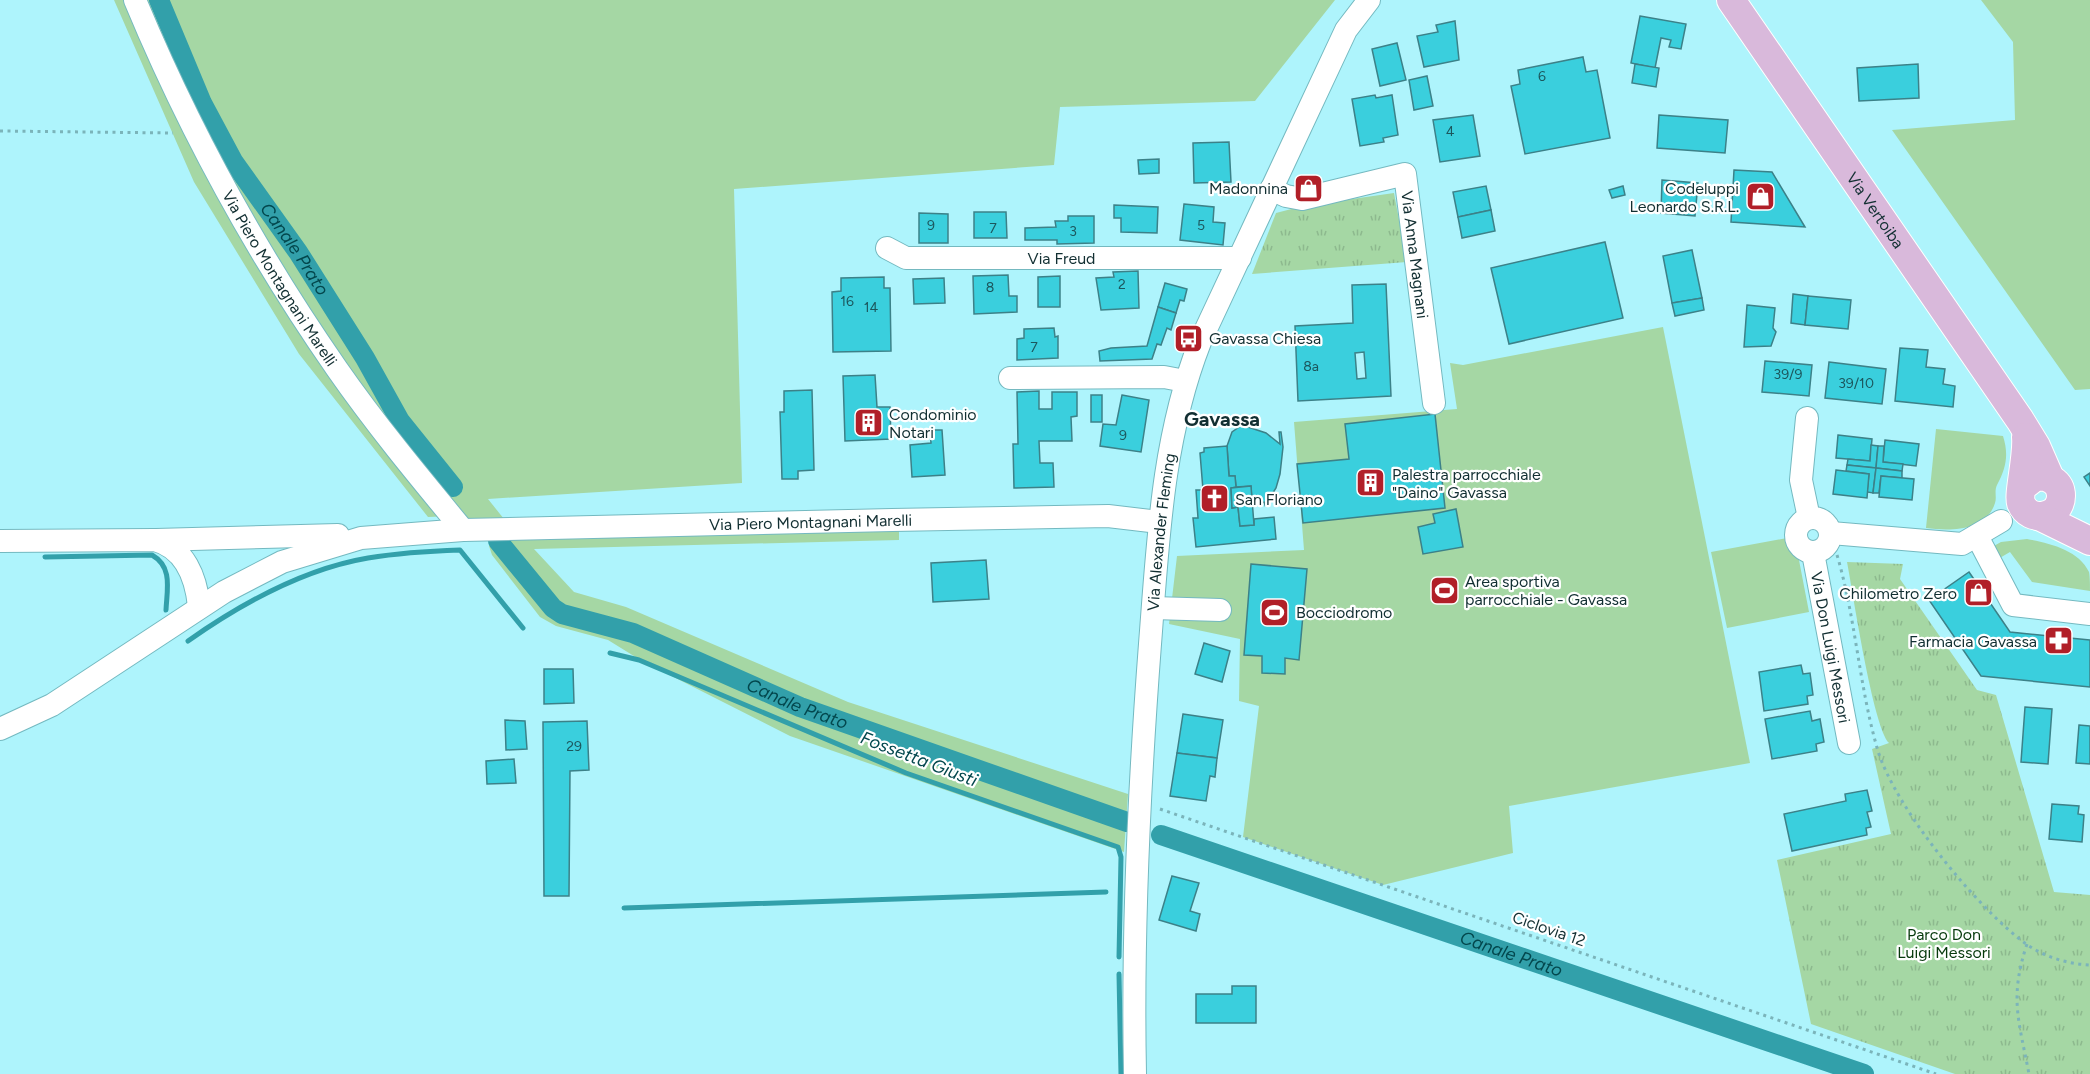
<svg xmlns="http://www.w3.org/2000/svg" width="2090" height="1074" viewBox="0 0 2090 1074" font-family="Figtree,sans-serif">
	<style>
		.grass { fill: #a5d7a4 }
		.park { fill: url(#park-tufts) }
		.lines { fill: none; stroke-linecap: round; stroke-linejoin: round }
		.stream { stroke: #32a0aa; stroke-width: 5 }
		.canal { stroke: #32a0aa; stroke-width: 20 }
		.building { fill: #3acfdd; stroke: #3c8188; stroke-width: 1.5; fill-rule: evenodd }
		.minor-casing { stroke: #74b9c0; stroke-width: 24 }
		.major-casing { stroke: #fff; stroke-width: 30 }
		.path { stroke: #7bb4ba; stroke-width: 3; stroke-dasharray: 3 4.5; stroke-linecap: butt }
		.minor { stroke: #fff; stroke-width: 22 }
		.major { stroke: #d9b9db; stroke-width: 28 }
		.labels { text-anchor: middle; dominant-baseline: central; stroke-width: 4.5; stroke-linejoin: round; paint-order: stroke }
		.number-label { font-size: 14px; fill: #1c575d }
		.poi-label { font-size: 16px; fill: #122f32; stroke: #fff; text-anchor: start }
		.street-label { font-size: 16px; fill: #122f32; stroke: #fff }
		.park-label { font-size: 16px; fill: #073a0c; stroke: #fff }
		.water-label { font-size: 18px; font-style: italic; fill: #03474d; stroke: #fff }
		.quarter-label { font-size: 20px; font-weight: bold; fill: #122f32; stroke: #fff }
	</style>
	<defs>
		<pattern id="park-tufts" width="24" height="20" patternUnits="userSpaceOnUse" patternTransform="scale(1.5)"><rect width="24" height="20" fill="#a5d7a4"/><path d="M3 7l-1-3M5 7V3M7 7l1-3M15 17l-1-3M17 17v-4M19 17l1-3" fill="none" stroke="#8db98e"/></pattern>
	</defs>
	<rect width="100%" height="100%" fill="#aef4fc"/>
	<g class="grass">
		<path d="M114,0H1335L1255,101L1060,107L1054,165L734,189L742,483L488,499L512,529L452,516L428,517L299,354L194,182Z"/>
		<path d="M1981,0H2090V389L2075,390L1892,130L2015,120L2013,42Z"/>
		<path d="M1663,327L1750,763L1509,806L1513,853L1383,885L1243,837L1259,706L1239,701L1240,639L1169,624L1177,556L1304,550L1294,422L1457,409L1450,363L1463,365Z"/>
		<path d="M1936,429L2003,436C2009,455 2006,468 1997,485C1994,491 1997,497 1995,503C1986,532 1949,531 1926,528Z"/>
		<path d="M899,528V540L534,549L574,592L626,607L848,702L1128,794L1124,852L790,736L642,661L608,640L556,626L540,617L492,555L489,546L491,539Z"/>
		<path d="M1787,538L1793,553L1798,555L1809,612L1727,628L1711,552Z"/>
		<path d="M2027,539C2049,543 2079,550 2089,572C2090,577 2090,586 2090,591L2032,582L2010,552L1998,559L1992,547L2001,542Z"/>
	</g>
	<g class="park">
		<path d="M1394,193L1407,262L1252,274L1276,213L1303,206Z"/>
		<path d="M1847,562L1903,564L1900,579L1977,690L1996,695L2054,892L2090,895V1074H1955L1811,1024L1777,860L1891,834L1872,749L1889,743C1873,727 1853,593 1847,562Z"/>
	</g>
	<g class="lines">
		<g class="stream">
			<path d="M45,557L152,555C173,567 167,589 166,610"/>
			<path d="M188,641C242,603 303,569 368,558C399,553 429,551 460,550L523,628"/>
			<path d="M610,653L639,660L906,773L1118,847L1121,857L1119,957"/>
			<path d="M624,908L1106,892"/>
			<path d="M1119,974L1121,1074"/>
		</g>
		<g class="canal">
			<path id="s1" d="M159,0L202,103L233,161L298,252L365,358L400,421L453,487"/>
			<path id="s2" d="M498,541L553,608L562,614L633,633L800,707L1127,822"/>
			<path id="s3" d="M1161,835L1864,1074"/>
		</g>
	</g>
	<g class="building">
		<path d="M1640,16L1686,24L1681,49L1669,47L1671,40L1661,38L1655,68L1631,63Z"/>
		<path d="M1455,21L1459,60L1424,67L1417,36L1438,32L1436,25Z"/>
		<path d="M1397,43L1406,80L1380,86L1372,49Z"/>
		<path d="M1583,57L1586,72L1597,70L1610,138L1525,154L1511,86L1520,84L1518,70Z"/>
		<path d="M1635,64L1659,68L1656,87L1632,83Z"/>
		<path d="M1918,64L1919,98L1859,101L1857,68Z"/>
		<path d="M1427,76L1433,106L1414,110L1409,80Z"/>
		<path d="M1375,95L1376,98L1392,95L1398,135L1383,138L1384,142L1360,146L1352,99Z"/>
		<path d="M1473,115L1480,156L1440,162L1433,120Z"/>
		<path d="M1659,115L1728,120L1725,153L1657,148Z"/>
		<path d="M1229,142L1231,182L1194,183L1193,143Z"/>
		<path d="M1159,159V173L1139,174L1138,160Z"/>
		<path d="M1734,170L1772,172L1805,227L1731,222Z"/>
		<path d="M1662,180L1698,183L1695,216L1661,213Z"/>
		<path d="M1486,186L1491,210L1458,217L1453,192Z"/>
		<path d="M1623,186L1625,195L1612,198L1609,190Z"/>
		<path d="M1184,204L1214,207L1213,222L1225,223L1223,245L1180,240Z"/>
		<path d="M1114,205L1158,207L1157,233L1121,232V218H1114Z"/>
		<path d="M1491,210L1495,231L1462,238L1458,217Z"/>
		<path d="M974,212H1006L1007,238H974Z"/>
		<path d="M919,213L948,214V243H919Z"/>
		<path d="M1068,216H1094V243L1057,244V240H1025V228L1056,227L1055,221H1068Z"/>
		<path d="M1605,242L1623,318L1509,344L1491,268Z"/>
		<path d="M1692,250L1702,298L1672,303L1663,256Z"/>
		<path d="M1138,271L1139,308L1101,310L1096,278L1114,277L1113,272Z"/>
		<path d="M1008,275L1009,296H1017V312L974,314L973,276Z"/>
		<path d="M1060,276V307H1038V277Z"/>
		<path d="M884,277V288H890L891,351L833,352L832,292L841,291V278Z"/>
		<path d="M944,278L945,303L914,304L913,279Z"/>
		<path d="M1165,283L1187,289L1184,301L1180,300L1176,313L1158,307Z"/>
		<path d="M1386,284L1391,396L1298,401L1295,326L1353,323L1352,285ZM1364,352L1366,378L1357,379L1355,353Z"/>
		<path d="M1793,294L1808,296L1805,325L1791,323Z"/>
		<path d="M1808,296L1851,300L1848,329L1805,325Z"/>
		<path d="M1702,298L1704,310L1675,316L1672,303Z"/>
		<path d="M1747,305L1775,308L1773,328L1776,332L1771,346L1744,347Z"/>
		<path d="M1158,307L1176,313L1171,330L1167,328L1161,345L1157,344L1152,359L1100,361L1099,351L1111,348L1147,346Z"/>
		<path d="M1054,328L1055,337L1058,336V358L1017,360V339L1024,338V329Z"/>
		<path d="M1900,348L1928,350L1926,367L1945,369L1943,384L1955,386L1953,407L1895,401Z"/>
		<path d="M1765,361L1812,365L1809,396L1762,392Z"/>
		<path d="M1829,362L1886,369L1882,404L1825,398Z"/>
		<path d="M875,375L877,407H890L891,439L845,441L843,376Z"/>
		<path d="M812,390L814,470L798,471V479H782L780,412H784V391Z"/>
		<path d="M1039,391V409H1052V392H1077V416L1071,417L1072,441H1039L1040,463H1053L1054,487L1014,488L1013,444H1018L1017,392Z"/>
		<rect x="1091" y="395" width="11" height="27"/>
		<path d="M1122,395L1149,400L1141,452L1100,446L1103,424L1116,425Z"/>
		<path d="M1435,414L1445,508L1303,523L1297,464L1349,459L1345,424Z"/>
		<path d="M1242,425L1266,433L1280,444L1279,432H1281L1283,447L1280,474L1276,488L1265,505L1264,502L1252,503L1251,486L1236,487L1235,476H1229L1227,446L1232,432Z"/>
		<path d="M930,430H942L945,475L912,477L910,445L931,443Z"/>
		<path d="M1838,435L1872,439L1870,461L1836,458Z"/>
		<path d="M1885,440L1919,444L1916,466L1883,462Z"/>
		<path d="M1871,445L1878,446L1876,468L1847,465L1848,459L1870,461Z"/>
		<path d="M1227,446L1229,476H1235L1236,487L1231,488L1232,508L1238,507L1240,526L1254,525V519L1274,517L1276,539L1196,547L1193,518H1198L1196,490H1203L1200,453L1204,452V448Z"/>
		<path d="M1878,446H1884L1883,462L1903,464L1902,471L1876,468Z"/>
		<path d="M1847,465L1876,468L1873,493L1867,492L1869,474L1846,471Z"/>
		<path d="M1876,468L1902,471V478L1881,476L1879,493H1873Z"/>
		<path d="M1836,470L1869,474L1867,498L1833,494Z"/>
		<path d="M2090,473V486L2084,477Z"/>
		<path d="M1881,476L1914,479L1912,500L1879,497Z"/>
		<path d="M1251,486L1254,525L1240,526L1238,507L1232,508L1231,488Z"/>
		<path d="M1456,509L1463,547L1423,554L1418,527L1435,523L1433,514Z"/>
		<path d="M986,560L989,599L933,602L931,563Z"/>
		<path d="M1251,564L1307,569L1299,660L1285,658V674L1262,673V656L1244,655Z"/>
		<path d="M1969,572L2010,632L2090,640V687L1981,676L1929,600Z"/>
		<path d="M1204,643L1230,651L1222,682L1195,674Z"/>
		<path d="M1801,665L1803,674L1810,673L1813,695L1807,696L1808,704L1764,711L1759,672Z"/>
		<path d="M544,669H573L574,703L544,704Z"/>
		<path d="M2025,707L2052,709L2048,764L2021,762Z"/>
		<path d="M1810,711L1812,721L1820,719L1824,742L1816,744L1817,751L1772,759L1765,719Z"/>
		<path d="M1183,714L1223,720L1217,758L1177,753Z"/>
		<path d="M505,720L525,721L527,749L506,750Z"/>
		<path d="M587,721L589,770L570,771L569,896H544L543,722Z"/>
		<path d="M2079,725L2090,726V764L2076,763Z"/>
		<path d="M1177,753L1217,758L1215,777L1210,776L1206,801L1170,796Z"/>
		<path d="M514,759L516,783L487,784L486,761Z"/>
		<path d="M1867,790L1872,811L1867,812L1871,827L1866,828L1867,835L1792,851L1784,814L1846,801L1845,794Z"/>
		<path d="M2052,804L2079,806L2078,814L2084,815L2082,842L2049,839Z"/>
		<path d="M1172,876L1199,883L1190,911L1200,914L1196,931L1159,920Z"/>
		<path d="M1232,986H1256V1023H1196V994H1232Z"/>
	</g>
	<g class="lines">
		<defs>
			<g id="minor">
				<path id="s4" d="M135,0C189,130 257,254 337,369C376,425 420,478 463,530"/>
				<path id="s5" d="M1271,189L1286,196L1302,199L1405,174L1434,403"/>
				<path id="s6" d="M887,248L906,258H1240"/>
				<path d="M1010,378L1164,377L1185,381"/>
				<path d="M1807,418L1801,480L1809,518"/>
				<circle cx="1813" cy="535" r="17"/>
				<path d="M1831,533L1962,544L2001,521"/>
				<path d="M1977,536L2013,605L2090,614"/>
				<path d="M156,540L338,535"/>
				<path d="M0,541L155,540C185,548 196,578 199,606"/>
				<path id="s7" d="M1813,553L1849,743"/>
				<path d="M1153,608L1220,610"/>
				<path id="s8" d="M0,729L52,705L224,592L282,562L361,538L463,530L892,520L1108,516L1159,522"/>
				<path id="s9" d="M1135,1074C1132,930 1139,788 1150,644C1158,542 1162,439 1200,342L1346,30L1369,0"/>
			</g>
			<g id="major">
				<path id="s10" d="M1731,0L2020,420L2036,446L2050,478"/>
				<path d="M2022,487L2035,477C2047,475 2061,481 2061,496C2061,518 2029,524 2021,503C2018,494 2028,455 2026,437"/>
				<path d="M2039,516L2090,541"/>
			</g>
		</defs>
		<use href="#minor" class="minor-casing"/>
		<use href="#major" class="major-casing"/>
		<g class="path">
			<path d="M0,131L173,133"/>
			<path d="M1837,555C1856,619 1859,687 1878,751C1896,809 1977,908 2026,944C2045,957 2067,964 2090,965"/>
			<path d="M1160,809L1936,1074"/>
			<path d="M2027,944C2009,998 2019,1021 2029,1074"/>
		</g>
		<use href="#minor" class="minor"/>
		<use href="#major" class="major"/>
	</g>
	<defs>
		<symbol id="shop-square" viewBox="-11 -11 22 22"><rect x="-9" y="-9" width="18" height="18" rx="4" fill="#b11f28" stroke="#fff"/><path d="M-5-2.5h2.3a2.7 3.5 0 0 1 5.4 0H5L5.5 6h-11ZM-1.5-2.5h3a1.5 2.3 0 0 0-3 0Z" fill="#fff"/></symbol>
		<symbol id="bus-square" viewBox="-11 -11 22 22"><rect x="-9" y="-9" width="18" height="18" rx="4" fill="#b11f28" stroke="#fff"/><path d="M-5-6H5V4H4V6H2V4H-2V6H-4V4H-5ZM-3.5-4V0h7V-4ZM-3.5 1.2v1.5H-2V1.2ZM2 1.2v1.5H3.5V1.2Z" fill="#fff"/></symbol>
		<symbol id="building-square" viewBox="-11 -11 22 22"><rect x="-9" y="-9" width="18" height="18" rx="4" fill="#b11f28" stroke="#fff"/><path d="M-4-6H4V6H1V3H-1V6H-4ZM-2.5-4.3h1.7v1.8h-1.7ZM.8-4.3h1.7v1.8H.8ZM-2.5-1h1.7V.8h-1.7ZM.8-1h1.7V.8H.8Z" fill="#fff"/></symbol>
		<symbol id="church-square" viewBox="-11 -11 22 22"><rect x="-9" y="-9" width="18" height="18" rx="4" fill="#b11f28" stroke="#fff"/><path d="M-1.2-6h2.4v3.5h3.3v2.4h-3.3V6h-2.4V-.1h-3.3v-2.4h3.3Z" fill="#fff"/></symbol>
		<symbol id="stadium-square" viewBox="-11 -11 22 22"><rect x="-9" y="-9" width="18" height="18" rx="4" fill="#b11f28" stroke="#fff"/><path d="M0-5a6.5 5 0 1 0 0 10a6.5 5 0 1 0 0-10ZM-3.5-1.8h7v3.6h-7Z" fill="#fff"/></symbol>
		<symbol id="pharmacy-square" viewBox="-11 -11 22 22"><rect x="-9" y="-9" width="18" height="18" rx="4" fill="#b11f28" stroke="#fff"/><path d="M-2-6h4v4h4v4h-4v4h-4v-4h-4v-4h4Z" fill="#fff"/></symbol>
	</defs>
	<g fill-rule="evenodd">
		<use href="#shop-square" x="1292" y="172" width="33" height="33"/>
		<use href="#shop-square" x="1744" y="180" width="33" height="33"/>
		<use href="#bus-square" x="1172" y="322" width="33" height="33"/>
		<use href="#building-square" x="852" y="406" width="33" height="33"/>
		<use href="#building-square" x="1354" y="466" width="33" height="33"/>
		<use href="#church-square" x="1198" y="482" width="33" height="33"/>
		<use href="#stadium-square" x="1428" y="574" width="33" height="33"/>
		<use href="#shop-square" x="1962" y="576" width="33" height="33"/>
		<use href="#stadium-square" x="1258" y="596" width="33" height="33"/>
		<use href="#pharmacy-square" x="2042" y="624" width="33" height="33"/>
	</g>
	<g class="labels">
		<g class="number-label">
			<text x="1542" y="76">6</text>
			<text x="1450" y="131">4</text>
			<text x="931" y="225">9</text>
			<text x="1201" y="225">5</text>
			<text x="993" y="228">7</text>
			<text x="1073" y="231">3</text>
			<text x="1122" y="284">2</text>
			<text x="990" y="287">8</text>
			<text x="847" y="301">16</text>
			<text x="871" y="307">14</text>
			<text x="1034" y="347">7</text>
			<text x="1311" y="366">8a</text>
			<text x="1788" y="374">39/9</text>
			<text x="1856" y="383">39/10</text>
			<text x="1123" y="435">9</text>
			<text x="574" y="746">29</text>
		</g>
		<g class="poi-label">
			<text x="1288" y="188" text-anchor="end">Madonnina</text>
			<text x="1739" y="188" text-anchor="end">Codeluppi<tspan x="1739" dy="18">Leonardo S.R.L.</tspan></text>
			<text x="1209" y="338">Gavassa Chiesa</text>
			<text x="889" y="414">Condominio<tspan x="889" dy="18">Notari</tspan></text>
			<text x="1392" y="474">Palestra parrocchiale<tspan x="1392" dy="18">"Daino" Gavassa</tspan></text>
			<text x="1235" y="499">San Floriano</text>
			<text x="1465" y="581">Area sportiva<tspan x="1465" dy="18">parrocchiale - Gavassa</tspan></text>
			<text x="1957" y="593" text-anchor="end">Chilometro Zero</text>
			<text x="1296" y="612">Bocciodromo</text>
			<text x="2037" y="641" text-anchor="end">Farmacia Gavassa</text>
		</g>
		<g class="street-label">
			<text stroke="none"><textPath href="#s10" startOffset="255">Via Vertoiba</textPath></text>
			<text stroke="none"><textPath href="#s5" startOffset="220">Via Anna Magnani</textPath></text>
			<text stroke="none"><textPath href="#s6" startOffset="177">Via Freud</textPath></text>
			<text stroke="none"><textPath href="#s4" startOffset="314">Via Piero Montagnani Marelli</textPath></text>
			<text stroke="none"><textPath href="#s8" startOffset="861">Via Piero Montagnani Marelli</textPath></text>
			<text stroke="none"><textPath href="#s9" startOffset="543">Via Alexander Fleming</textPath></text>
			<text stroke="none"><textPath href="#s7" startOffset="96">Via Don Luigi Messori</textPath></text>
			<text transform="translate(1549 929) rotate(19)">Ciclovia 12</text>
		</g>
		<g class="park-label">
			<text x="1944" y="934">Parco Don<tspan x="1944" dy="18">Luigi Messori</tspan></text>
		</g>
		<g class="water-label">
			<text stroke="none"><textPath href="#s1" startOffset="285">Canale Prato</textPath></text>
			<text stroke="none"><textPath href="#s2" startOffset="350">Canale Prato</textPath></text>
			<text transform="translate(919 759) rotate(21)">Fossetta Giusti</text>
			<text stroke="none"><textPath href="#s3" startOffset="370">Canale Prato</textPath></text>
		</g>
		<g class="quarter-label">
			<text x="1222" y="419">Gavassa</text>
		</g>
	</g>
</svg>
